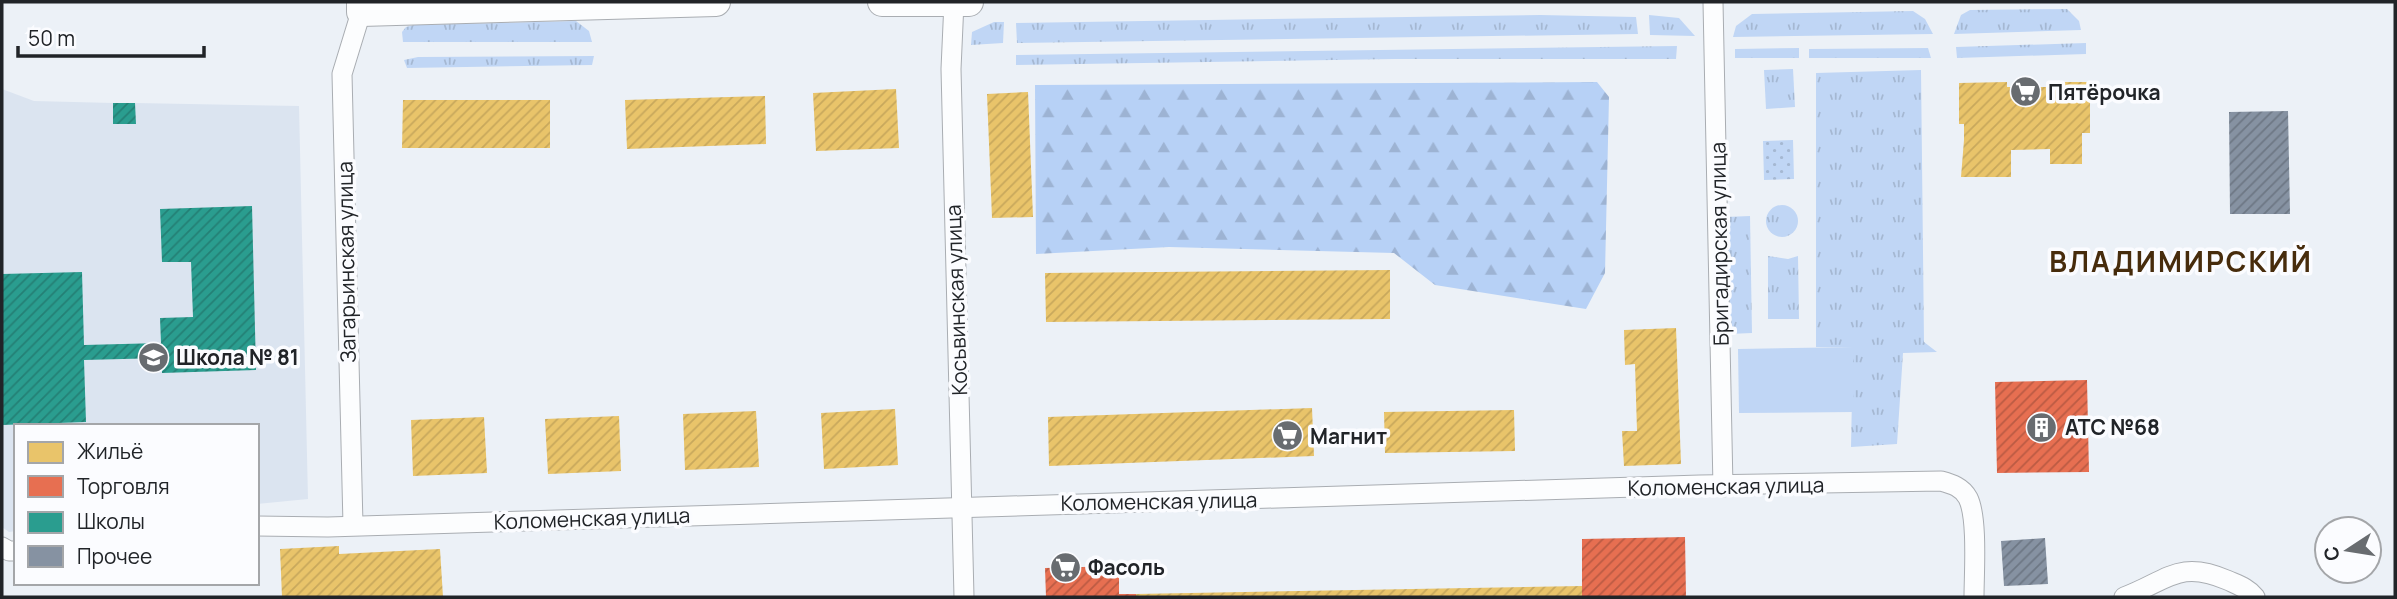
<svg xmlns="http://www.w3.org/2000/svg" width="2397" height="599" viewBox="0 0 2397 599" font-family="Manrope,sans-serif">
	<style>
		.built { fill: #dbe4f0 }
		.grass { fill: url(#grass-tufts) }
		.forest { fill: url(#forest-firs) }
		.park { fill: url(#park-dots) }
		.pitch { fill: #c0d6f5 }
		.homes { fill: url(#homes-hatch) }
		.shops { fill: url(#shops-hatch) }
		.schools { fill: url(#schools-hatch) }
		.building { fill: url(#building-hatch) }
		.lines { fill: none; stroke-linecap: round; stroke-linejoin: round }
		.minor-casing { stroke: #a9adb2; stroke-width: 21 }
		.secondary-casing { stroke: #a9adb2; stroke-width: 30 }
		.minor { stroke: #fcfdfe; stroke-width: 19 }
		.secondary { stroke: #fcfdfe; stroke-width: 28 }
		.labels { text-anchor: middle; dominant-baseline: central; stroke-width: 7; stroke-linejoin: round; paint-order: stroke }
		.poi-label { font-size: 21px; font-weight: bold; fill: #212428; stroke: #fbfcff; text-anchor: start }
		.street-label { font-size: 21px; fill: #212428; stroke: #fbfcff }
		.district-label { font-size: 28px; font-weight: bold; letter-spacing: 2px; fill: #472c0c; stroke: #fbfcff }
	</style>
	<defs>
		<pattern id="grass-tufts" width="24" height="20" patternUnits="userSpaceOnUse" patternTransform="scale(1.75)"><rect width="24" height="20" fill="#c0d6f5"/><path d="M3 7l-1-3M5 7V3M7 7l1-3M15 17l-1-3M17 17v-4M19 17l1-3" fill="none" stroke="#a5b8d2"/></pattern>
		<pattern id="forest-firs" width="22" height="20" patternUnits="userSpaceOnUse" patternTransform="scale(1.75)"><rect width="22" height="20" fill="#b7d1f6"/><path d="M5 1l3.5 6h-7zM16 11l3.5 6h-7z" fill="#9db3d3"/></pattern>
		<pattern id="park-dots" width="8" height="8" patternUnits="userSpaceOnUse" patternTransform="scale(1.75)"><rect width="8" height="8" fill="#c0d6f5"/><path d="M2 2h.1M6 6h.1" fill="none" stroke="#a5b8d2" stroke-width="1.8" stroke-linecap="round"/></pattern>
		<pattern id="homes-hatch" width="6" height="6" patternUnits="userSpaceOnUse" patternTransform="scale(1.75)"><rect width="6" height="6" fill="#e9c46a"/><path d="M-1 1l2-2M0 6l6-6M5 7l2-2" fill="none" stroke="#c8a85c"/></pattern>
		<pattern id="shops-hatch" width="6" height="6" patternUnits="userSpaceOnUse" patternTransform="scale(1.75)"><rect width="6" height="6" fill="#e76f51"/><path d="M-1 1l2-2M0 6l6-6M5 7l2-2" fill="none" stroke="#bb5b43"/></pattern>
		<pattern id="schools-hatch" width="6" height="6" patternUnits="userSpaceOnUse" patternTransform="scale(1.75)"><rect width="6" height="6" fill="#2a9d8f"/><path d="M-1 1l2-2M0 6l6-6M5 7l2-2" fill="none" stroke="#248075"/></pattern>
		<pattern id="building-hatch" width="6" height="6" patternUnits="userSpaceOnUse" patternTransform="scale(1.75)"><rect width="6" height="6" fill="#8692a2"/><path d="M-1 1l2-2M0 6l6-6M5 7l2-2" fill="none" stroke="#6d7784"/></pattern>
	</defs>
	<rect width="100%" height="100%" fill="#ecf1f7"/>
	<path class="built" d="M2,89L34,101L113,103V123H135V103L299,106L308,499L257,504V426H16V531L9,532L2,527Z"/>
	<g class="grass">
		<path d="M2067,9L2079,21L2081,30L1954,34L1961,15L1970,10Z"/>
		<path d="M1913,11L1925,19L1933,34L1733,37L1736,26L1752,14Z"/>
		<path d="M1540,15L1636,17L1638,34L1017,43L1016,23Z"/>
		<path d="M1649,15L1679,18L1695,36L1650,35Z"/>
		<path d="M576,21L589,31L592,42H403L402,32L406,27L414,25Z"/>
		<path d="M994,22H1004L1003,43L971,45L972,32Z"/>
		<path d="M2086,43V54L1957,58L1956,47Z"/>
		<path d="M1677,46L1676,59H1395L1016,65V55Z"/>
		<path d="M1799,48V58H1735V49Z"/>
		<path d="M1928,48L1931,58H1809V49Z"/>
		<path d="M594,56L592,65L407,68L404,60L418,57Z"/>
		<path d="M1793,69L1795,107L1766,109L1764,70Z"/>
		<path d="M1921,70L1924,342L1937,352L1903,353L1897,444L1851,447L1853,347H1816V73Z"/>
		<circle cx="1782" cy="221" r="16"/>
		<path d="M1750,216L1752,333L1729,334L1726,217Z"/>
		<path d="M1768,256L1788,259L1798,256L1799,319H1768Z"/>
	</g>
	<path class="forest" d="M1597,82L1609,97L1605,273L1586,309L1435,285L1394,253L1169,247L1036,254L1035,85Z"/>
	<path class="park" d="M1793,140L1794,179L1764,180L1763,141Z"/>
	<path class="pitch" d="M1853,347L1854,412L1739,413L1738,349Z"/>
	<g class="homes">
		<path d="M2007,82V87H2051V82H2090V133H2082V164H2050V149L2011,150V177H1961L1964,140V124H1959V83Z"/>
		<path d="M896,89L899,148L816,151L813,93Z"/>
		<path d="M1028,92L1033,217L992,218L987,94Z"/>
		<path d="M765,96L766,144L627,149L625,100Z"/>
		<path d="M403,100H550V148H402Z"/>
		<path d="M1390,270V319L1046,322L1045,273Z"/>
		<path d="M1676,328L1681,464L1624,466L1622,431H1637L1635,364L1625,365L1624,330Z"/>
		<path d="M1312,408L1314,456L1049,466L1048,417Z"/>
		<path d="M895,409L898,465L824,469L821,413Z"/>
		<path d="M1514,410L1515,451L1385,453L1384,412Z"/>
		<path d="M756,411L759,467L685,470L683,414Z"/>
		<path d="M619,416L621,471L548,474L545,419Z"/>
		<path d="M484,417L487,473L413,476L411,420Z"/>
		<path d="M339,546V554L440,549L443,597H282L280,549Z"/>
		<path d="M1582,586V597H1136V594Z"/>
	</g>
	<g class="shops">
		<path d="M2087,380L2089,472L1997,473L1995,382Z"/>
		<path d="M1685,537L1686,597H1582V539Z"/>
		<path d="M1119,566V594H1136V597H1046L1045,568Z"/>
	</g>
	<g class="schools">
		<path d="M113,103H135L136,124H113Z"/>
		<path d="M252,206L256,370L162,373V358L84,360L86,422L2,425V274L82,272L84,345L161,343L160,318L193,317L191,262H162L160,209Z"/>
	</g>
	<g class="building">
		<path d="M2288,111L2290,214H2230L2229,112Z"/>
		<path d="M2045,538L2048,584L2004,586L2001,541Z"/>
	</g>
	<g class="lines">
		<defs>
			<g id="minor">
				<path d="M954,2L951,69L964,597"/>
				<path d="M1713,2L1723,487"/>
				<path d="M353,525L342,74L361,12"/>
				<path d="M257,526L328,527L1700,485L1941,481C1952,484 1962,487 1968,498C1978,518 1974,574 1974,597"/>
				<path d="M2,547L9,551H16"/>
				<path d="M2124,597C2167,581 2179,559 2227,580C2238,585 2248,588 2255,597"/>
			</g>
			<g id="secondary">
				<path d="M361,2V12L716,2"/>
				<path d="M882,2H969"/>
			</g>
		</defs>
		<use href="#minor" class="minor-casing"/>
		<use href="#secondary" class="secondary-casing"/>
		<use href="#minor" class="minor"/>
		<use href="#secondary" class="secondary"/>
	</g>
	<defs>
		<symbol id="supermarket-disc" viewBox="-11 -11 22 22"><circle r="9.5" fill="#686c70" stroke="#fbfcff"/><path d="M-6-5.5h2.5l.6 2H6L4.5 2H-2.5L-4.4-4H-6ZM-1.5 3.2a1.3 1.3 0 1 0 .1 0ZM3 3.2a1.3 1.3 0 1 0 .1 0Z" fill="#fff"/></symbol>
		<symbol id="school-disc" viewBox="-11 -11 22 22"><circle r="9.5" fill="#686c70" stroke="#fbfcff"/><path d="M0-5L7-2L0 1L-7-2ZM-4 1L0 2.5L4 1V4Q0 6-4 4Z" fill="#fff"/></symbol>
		<symbol id="building-disc" viewBox="-11 -11 22 22"><circle r="9.5" fill="#686c70" stroke="#fbfcff"/><path d="M-4-6H4V6H1V3H-1V6H-4ZM-2.5-4.3h1.7v1.8h-1.7ZM.8-4.3h1.7v1.8H.8ZM-2.5-1h1.7V.8h-1.7ZM.8-1h1.7V.8H.8Z" fill="#fff"/></symbol>
	</defs>
	<g fill-rule="evenodd">
		<use href="#supermarket-disc" x="2008" y="74" width="35" height="35"/>
		<use href="#school-disc" x="136" y="340" width="35" height="35"/>
		<use href="#building-disc" x="2024" y="410" width="35" height="35"/>
		<use href="#supermarket-disc" x="1270" y="418" width="35" height="35"/>
		<use href="#supermarket-disc" x="1048" y="550" width="35" height="35"/>
	</g>
	<g class="labels">
		<g class="poi-label">
			<text x="2048" y="92">Пятёрочка</text>
			<text x="176" y="357">Школа № 81</text>
			<text x="2065" y="427">АТС №68</text>
			<text x="1310" y="436">Магнит</text>
			<text x="1088" y="567">Фасоль</text>
		</g>
		<g class="street-label">
			<text transform="translate(1719 244) rotate(-91)">Бригадирская улица</text>
			<text transform="translate(346 262) rotate(-91)">Загарьинская улица</text>
			<text transform="translate(956 300) rotate(-92)">Косьвинская улица</text>
			<text transform="translate(1726 486) rotate(-1)">Коломенская улица</text>
			<text transform="translate(1159 501) rotate(-1)">Коломенская улица</text>
			<text transform="translate(592 518) rotate(-2)">Коломенская улица</text>
		</g>
		<g class="district-label">
			<text x="2181" y="261">ВЛАДИМИРСКИЙ</text>
		</g>
	</g>
	<rect width="2397" height="599" fill="none" stroke="#212428" stroke-width="7"/>
	<rect x="14" y="424" width="245" height="161" fill="#fbfcff" stroke="#a4a6a9" stroke-width="2"/>
	<rect x="28" y="442" width="35" height="21" fill="#e9c46a" stroke="#a4a6a9" stroke-width="2"/>
	<text x="77" y="459" font-size="21" fill="#212428">Жильё</text>
	<rect x="28" y="476" width="35" height="21" fill="#e76f51" stroke="#a4a6a9" stroke-width="2"/>
	<text x="77" y="494" font-size="21" fill="#212428">Торговля</text>
	<rect x="28" y="512" width="35" height="21" fill="#2a9d8f" stroke="#a4a6a9" stroke-width="2"/>
	<text x="77" y="529" font-size="21" fill="#212428">Школы</text>
	<rect x="28" y="546" width="35" height="21" fill="#8692a2" stroke="#a4a6a9" stroke-width="2"/>
	<text x="77" y="564" font-size="21" fill="#212428">Прочее</text>
	<g transform="translate(2348 550) rotate(258)"><circle r="33" fill="#fbfcff" stroke="#a4a6a9" stroke-width="2"/>
	<path d="M0-5L12 26L0 18L-12 26Z" fill="#686c70"/>
	<text y="-10" font-size="19" font-weight="bold" text-anchor="middle" fill="#212428">С</text>
	</g>
	<path d="M18 46v10h186v-10" fill="none" stroke="#212428" stroke-width="3.5"/>
	<text x="28" y="46" font-size="21" fill="#212428" stroke="#fbfcff" stroke-width="5" paint-order="stroke">50 m</text>
</svg>
